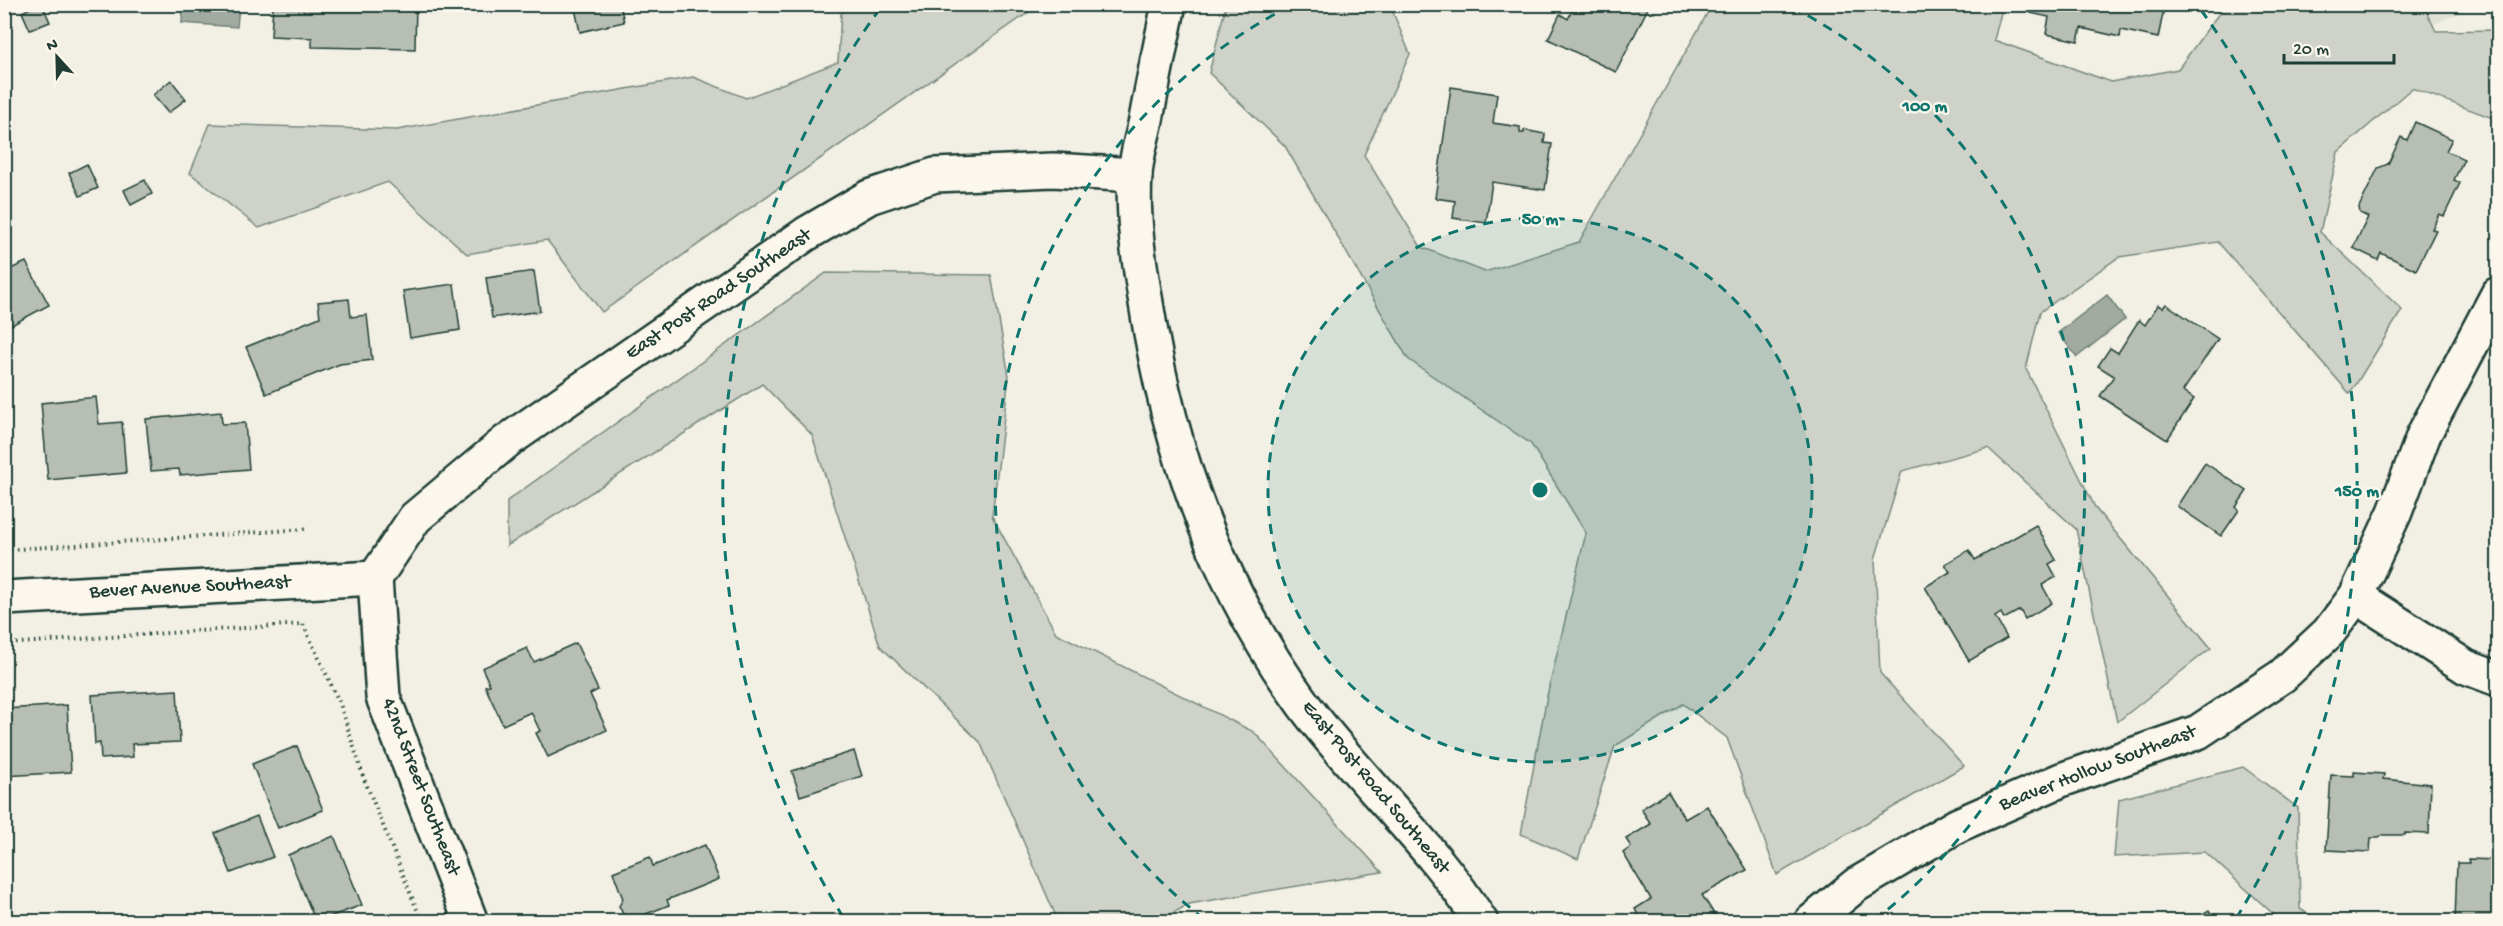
<svg xmlns="http://www.w3.org/2000/svg" width="2503" height="926" viewBox="0 0 2503 926" font-family="'Gochi Hand',sans-serif">
	<style>
		.built { fill: #e0e1d6 }
		.green { fill: #cfd2c8; stroke: #77887e; stroke-width: 1.5 }
		.water { fill: #a2aba1; stroke: #6e7f75; stroke-width: 1.5 }
		.building { fill: #b7beb3; stroke: #1f3d34; stroke-width: 1.5 }
		.lines { fill: none; stroke-linecap: round; stroke-linejoin: round }
		.minor-casing { stroke: #1f3d34; stroke-width: 38 }
		.secondary-casing { stroke: #1f3d34; stroke-width: 38 }
		.path { stroke: #1f3d34; stroke-width: 4; stroke-dasharray: 1.5 4.5; stroke-linecap: butt }
		.minor { stroke: #fbf7ec; stroke-width: 33 }
		.secondary { stroke: #fbf7ec; stroke-width: 33 }
		.ring { fill: none; stroke: #0f766e; stroke-width: 3; stroke-dasharray: 10 8 }
		.labels { text-anchor: middle; dominant-baseline: central; stroke-width: 4.5; stroke-linejoin: round; paint-order: stroke }
		.street-label { font-size: 20px; fill: #1f3d34; stroke: #fbf7ec }
		.centre { fill: #0f766e; stroke: #fbf7ec; stroke-width: 3 }
		.ring-label { font-size: 18px; text-anchor: middle; font-weight: bold; fill: #0f766e; stroke: #fbf7ec; stroke-width: 4.5; stroke-linejoin: round; paint-order: stroke }
	</style>
	<rect width="100%" height="100%" fill="#f2f0e5"/>
	<filter id="ink" filterUnits="userSpaceOnUse"><feTurbulence type="fractalNoise" baseFrequency=".0167" numOctaves="2"/><feDisplacementMap in="SourceGraphic" scale="12" xChannelSelector="R" yChannelSelector="G"/><feConvolveMatrix kernelMatrix="1 2 1 2 8 2 1 2 1" color-interpolation-filters="sRGB"/></filter>
	<g filter="url(#ink)">
		<path class="built" d="M2409,5H2478L2420,30Z"/>
		<g class="green">
			<path d="M850,5H1039L602,312L547,240L467,254L388,182L259,228L190,173L210,124L397,130L693,77L746,98L838,62L841,13Z"/>
			<path d="M1226,5H1390L1410,54L1364,155L1421,247L1485,272L1579,242L1712,5H2003L1994,40L2111,82L2178,69L2225,5H2423L2436,31L2498,30V120L2412,88L2338,152L2320,232L2402,310L2350,394L2218,242L2119,257L2040,312L2026,369L2096,509L2211,648L2117,722L2076,529L1988,448L1902,471L1875,559L1880,673L1964,766L1777,875L1727,738L1683,704L1615,746L1578,859L1521,834L1547,696L1586,533L1531,444L1408,359L1285,146L1209,73Z"/>
			<path d="M826,273L991,275L1009,376L992,516L1056,633L1254,732L1382,872L1189,904L1159,921H1058L980,742L880,646L812,435L762,384L507,546V501Z"/>
			<path d="M2243,767L2298,808L2300,909L2320,921H2281L2205,852L2114,857L2119,799Z"/>
		</g>
		<g class="water">
			<path d="M183,5H239L237,27L182,23Z"/>
			<path d="M2107,295L2125,319L2077,357L2058,333Z"/>
		</g>
		<g class="building">
			<path d="M38,4H42L50,22L30,30L22,12Z"/>
			<path d="M273,4H416L415,49L312,47V38L271,36Z"/>
			<path d="M574,4H620L624,22L580,32Z"/>
			<path d="M635,4H658L636,9Z"/>
			<path d="M1575,4H1650L1616,72L1548,39L1560,14L1568,19Z"/>
			<path d="M2032,4H2165L2158,38L2121,30L2120,37L2081,28L2078,41L2046,34L2049,17L2030,13Z"/>
			<path d="M171,80L186,99L168,113L153,95Z"/>
			<path d="M1451,87L1497,94L1493,123L1520,127V133H1524V130L1545,134L1544,143L1552,144L1545,190L1492,182L1486,223L1453,218L1455,201L1435,198Z"/>
			<path d="M2415,122L2452,139L2446,151L2464,159L2454,180L2460,183L2444,216L2439,214L2432,229L2436,230L2416,270L2381,253L2378,260L2353,248L2368,217L2360,213L2359,207L2378,168L2388,164L2401,137L2407,140Z"/>
			<path d="M87,164L98,188L80,196L69,173Z"/>
			<path d="M145,180L152,194L131,205L124,190Z"/>
			<path d="M26,262L49,305L4,329V272Z"/>
			<path d="M534,271L540,311L492,318L486,278Z"/>
			<path d="M454,284L460,330L410,338L403,291Z"/>
			<path d="M349,299L351,317L367,315L372,360L340,364L266,394L246,347L320,317L318,302Z"/>
			<path d="M2166,304L2218,339L2183,391L2194,399L2167,440L2100,396L2114,376L2098,366L2110,348L2118,353L2139,320L2145,325L2158,305L2163,308Z"/>
			<path d="M96,397L99,424L122,422L126,473L48,480L41,403Z"/>
			<path d="M221,412L222,424L245,423L249,469L180,475L179,469L151,471L146,419Z"/>
			<path d="M2205,463L2247,491L2236,507L2239,510L2221,536L2177,506Z"/>
			<path d="M2036,525L2056,560L2049,564L2056,577L2042,585L2052,603L2025,619L2020,610L2004,619L2001,613L1995,617L2007,638L1969,661L1925,587L1950,572L1945,564L1969,550L1975,560Z"/>
			<path d="M576,643L598,690L590,694L607,730L548,757L536,733L540,731L531,712L503,725L485,686L490,685L482,668L527,648L534,662Z"/>
			<path d="M177,690L180,742L132,744L133,757L101,759L100,743L95,744L92,695Z"/>
			<path d="M67,705L71,772L4,776V709Z"/>
			<path d="M297,746L323,810L278,828L252,764Z"/>
			<path d="M854,751L862,776L800,796L792,771Z"/>
			<path d="M2354,772L2384,774L2383,779L2431,784L2429,834L2405,833V835H2383L2379,838H2371L2370,852L2326,850L2331,775L2354,776Z"/>
			<path d="M1668,792L1685,819L1707,806L1747,870L1702,895L1716,917L1708,922H1642L1635,909L1651,899L1623,853L1631,847L1626,839L1651,824L1641,809Z"/>
			<path d="M257,816L273,857L231,873L215,833Z"/>
			<path d="M334,836L362,905L316,922L288,855Z"/>
			<path d="M705,845L719,879L667,900L669,905L631,920L630,917L624,916L619,906L623,899L613,872L650,857L653,866Z"/>
			<path d="M2468,859L2498,860V922H2455L2457,863H2469Z"/>
			<path d="M2209,910L2215,922H2189Z"/>
		</g>
		<g class="lines">
			<defs>
				<g id="minor">
					<path d="M375,578L415,518L507,441L806,234L869,197L935,175L1053,170L1135,175"/>
					<path d="M375,578L383,697L471,922"/>
					<path d="M2356,596L2466,667L2498,679"/>
					<path d="M4,598L375,578"/>
					<path d="M1811,922L1856,885L1958,825L2061,780L2198,732L2282,676L2329,632L2356,596L2395,512L2424,434L2498,294"/>
				</g>
				<path id="secondary" d="M1169,4C1161,43 1153,81 1146,120C1142,138 1136,157 1135,175C1132,217 1139,262 1146,303C1168,446 1217,586 1303,704C1358,779 1431,842 1481,922"/>
			</defs>
			<use href="#minor" class="minor-casing"/>
			<use href="#secondary" class="secondary-casing"/>
			<g class="path">
				<path d="M4,550L305,529"/>
				<path d="M4,644L303,624L340,704L363,776L422,922"/>
			</g>
			<use href="#minor" class="minor"/>
			<use href="#secondary" class="secondary"/>
		</g>
	</g>
	<circle cx="1540" cy="490" r="272" fill="#0f766e" fill-opacity=".12"/>
	<g class="ring">
		<circle cx="1540" cy="490" r="272"/>
		<path d="M1204 919A545 545 0 0 1 1288 7M1792 7A545 545 0 0 1 1876 919"/>
		<path d="M843 917A817 817 0 0 1 879 10M2201 10A817 817 0 0 1 2237 917"/>
	</g>
	<g class="labels">
		<g class="street-label">
			<text transform="translate(719 295) rotate(-34)">East Post Road Southeast</text>
			<text transform="translate(190 588) rotate(-3)">Bever Avenue Southeast</text>
			<text transform="translate(2098 769) rotate(-21)">Beaver Hollow Southeast</text>
			<text transform="translate(420 787) rotate(69)">42nd Street Southeast</text>
			<text transform="translate(1375 788) rotate(50)">East Post Road Southeast</text>
		</g>
	</g>
	<circle cx="1540" cy="490" r="9" class="centre"/>
	<g class="ring-label">
		<text x="1925" y="111">100 m</text>
		<text x="1540" y="224">50 m</text>
		<text x="2357" y="496">150 m</text>
	</g>
	<rect width="2503" height="926" fill="none" stroke="#fbf7ec" stroke-width="24"/>
	<rect x="12" y="12" width="2479" height="902" fill="none" stroke="#1f3d34" stroke-width="2" filter="url(#ink)"/>
	<g transform="translate(57 57) rotate(338)" stroke="#fbf7ec" stroke-width="4.5" paint-order="stroke">
	<path d="M0-4.5L10 22L0 15L-10 22Z" fill="#1f3d34"/>
	<text y="-9" font-size="16" font-weight="bold" text-anchor="middle" fill="#1f3d34">N</text>
	</g>
	<path d="M2284 54v9h110v-9" fill="none" stroke="#1f3d34" stroke-width="3"/>
	<text x="2293" y="54" font-size="18" fill="#1f3d34" stroke="#fbf7ec" stroke-width="4.5" paint-order="stroke">20 m</text>
</svg>
